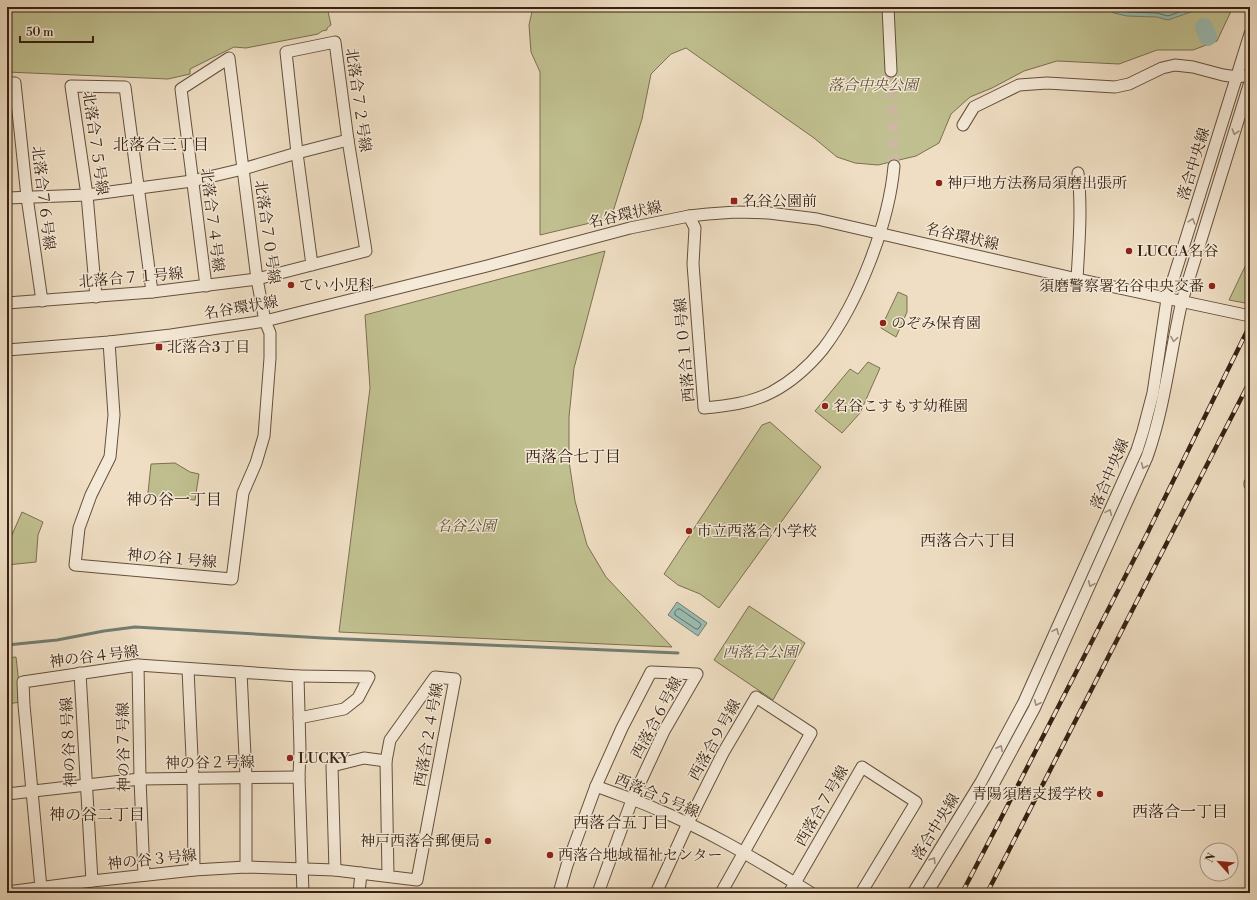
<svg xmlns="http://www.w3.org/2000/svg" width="1257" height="900" viewBox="0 0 1257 900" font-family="'Libre Bodoni','Noto Serif JP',serif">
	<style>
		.green { fill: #c0bf8f; stroke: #7b7050 }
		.water { fill: #9abcb2; stroke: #727e72 }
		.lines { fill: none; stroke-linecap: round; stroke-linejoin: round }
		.shore { stroke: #686e62; stroke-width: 1 }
		.stream { stroke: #727e72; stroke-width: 3 }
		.river { stroke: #9abcb2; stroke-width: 18 }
		.minor-tunnel { stroke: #cab89f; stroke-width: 11; stroke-dasharray: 11 5.5; stroke-linecap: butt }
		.minor-casing { stroke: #64503e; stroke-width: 13 }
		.minor { stroke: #f5ead8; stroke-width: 11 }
		.rail-casing { stroke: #362011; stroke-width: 4.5 }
		.rail { stroke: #f5ead8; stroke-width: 3; stroke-dasharray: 9; stroke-linecap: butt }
		.oneway { stroke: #9f8f7e }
		.poi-dot { fill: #8f2418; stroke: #f5ead8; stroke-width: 1.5 }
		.labels { text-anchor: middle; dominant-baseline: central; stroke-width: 3; stroke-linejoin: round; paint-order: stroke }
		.park-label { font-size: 15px; font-style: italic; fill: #5f5037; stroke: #f5ead8 }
		.street-label { font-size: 15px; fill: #362011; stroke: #f5ead8 }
		.poi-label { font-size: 15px; fill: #362011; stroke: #f5ead8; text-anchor: start }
		.neighbourhood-label { font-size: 16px; fill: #362011; stroke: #f5ead8 }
	</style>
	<rect width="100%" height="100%" fill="#efdec3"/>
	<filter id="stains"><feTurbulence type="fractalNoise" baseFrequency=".005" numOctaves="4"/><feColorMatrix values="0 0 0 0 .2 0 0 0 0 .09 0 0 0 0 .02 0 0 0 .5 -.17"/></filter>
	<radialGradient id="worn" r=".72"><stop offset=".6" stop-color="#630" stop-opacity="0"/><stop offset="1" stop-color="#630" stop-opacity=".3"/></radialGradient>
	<g class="green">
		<path d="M7,7H327L331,25L327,28V30L322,31L318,34L246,48L234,47L190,69V74L168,79L7,72Z"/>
		<path d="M533,7H1233L1217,41L1193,50H1157L1119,64L1057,61L1024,71L992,88L970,97L951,114L939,143L916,156L878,165L855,163L837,157L814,138L686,48L671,54L651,74L642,119L611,218L540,235V72L531,52L529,25Z"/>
		<path d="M605,251L574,368L569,417V461L575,501L587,545L606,577L672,647L339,632L370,388L365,315Z"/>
		<path d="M1250,256V294L1245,303L1229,300Z"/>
		<path d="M898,292L907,296V312L896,337L881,328Z"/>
		<path d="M868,362L880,368L860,413L842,433L815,411L850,369L858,374Z"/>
		<path d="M770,422L821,467L719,608L700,594L678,585L664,574L762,425Z"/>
		<path d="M175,463L190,472L199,474L195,500L158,497L148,493L151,464Z"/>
		<path d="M22,512L43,522L38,535L36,562L7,565V546Z"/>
		<path d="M749,606L805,643L773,700L714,660Z"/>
		<path d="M16,657L21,702L7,704V658Z"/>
	</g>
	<g class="water">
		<path d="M1104,7H1205L1168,20L1157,17L1127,16L1114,13Z"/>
		<path d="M677,602L707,623L698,636L668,615Z"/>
	</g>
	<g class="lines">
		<g class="shore">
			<path d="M1112,7L1128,12L1157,13L1168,16L1193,7"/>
			<path d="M1136,7L1158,8L1168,11L1178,7"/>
			<path d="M678,609H680L700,623L701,625L698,629H696L675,615V612Z"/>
		</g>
		<path class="stream" d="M7,645L57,640L104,631L135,627L323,638L678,653"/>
		<path class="river" d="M1204,27L1208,37"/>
		<path class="minor-tunnel" d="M891,71L894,166"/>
		<defs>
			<g id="minor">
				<path d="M888,7L891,71"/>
				<path d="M7,83H15L27,197L42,301"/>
				<path d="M963,125L974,107L1019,85L1047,83L1115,87L1129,84L1162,68L1175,65L1193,67L1223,75L1237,77L1243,76"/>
				<path d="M7,198L87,195L192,181L243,169L257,279L265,321L270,333V358L264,436L256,463L243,493L232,579L75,565L79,528L91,495L110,457L114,415L109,342"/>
				<path d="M689,216L695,228L693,264L704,408C727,406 751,403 772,392C791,382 809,366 823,349C858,303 889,224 894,166"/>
				<path d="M1077,279C1079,243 1082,209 1078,173"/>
				<path d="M206,286L181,89L229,58L243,169L297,153L348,140"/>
				<path d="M96,297L87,195L71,86L125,87L152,292"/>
				<path d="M7,303L152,292L257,279L366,251L348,140L335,42L286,52L297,153L312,265"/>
				<path d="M7,350L109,342L171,335L265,321L487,266L630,228L689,216L708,214L736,212L769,213L817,219L1077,279L1250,316"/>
				<path d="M1250,483V485"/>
				<path d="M138,665L140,779L144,875"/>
				<path d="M188,669L193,779L194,870"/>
				<path d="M241,672L246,777V867"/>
				<path d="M80,673L92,881"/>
				<path d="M298,676L369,677L358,698L344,709L299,718"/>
				<path d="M596,786L622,728L651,672L697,674L664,731L632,800L598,893"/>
				<path d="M7,794L140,779L299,777L303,893"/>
				<path d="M335,870L332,766L364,758L386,761"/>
				<path d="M41,888L24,705L23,682L138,665L298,676L300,750L299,777"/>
				<path d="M7,892L92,881L194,870L246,867L335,870L417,880L455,679L435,677L390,740L386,761L388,876"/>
				<path d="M359,893L361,873"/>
				<path d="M559,893L567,865L596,786C616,794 637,800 656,809C705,829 750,856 795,883L789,893"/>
				<path d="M656,893L688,823L723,753L756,697L811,733L721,893"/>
				<path d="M811,893L795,883L862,767L916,802L861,893"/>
				<path d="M913,893L981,782L1024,702L1137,450L1143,431L1153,393L1167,299L1250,34"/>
				<path d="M927,893L994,783L1034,709L1147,457C1165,406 1170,353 1182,301L1250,82"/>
			</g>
		</defs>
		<use href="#minor" class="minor-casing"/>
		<use href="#minor" class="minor"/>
		<defs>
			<g id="rail">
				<path d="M962,893L996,828L1146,536L1250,325"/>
				<path d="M987,893L1250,381"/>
			</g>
		</defs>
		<use href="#rail" class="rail-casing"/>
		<use href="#rail" class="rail"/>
	</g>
	<defs><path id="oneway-chevron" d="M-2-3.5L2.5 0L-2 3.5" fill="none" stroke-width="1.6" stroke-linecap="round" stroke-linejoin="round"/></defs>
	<g class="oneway">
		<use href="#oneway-chevron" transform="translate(1235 132) rotate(107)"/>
		<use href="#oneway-chevron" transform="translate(1192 221) rotate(-73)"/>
		<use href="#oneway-chevron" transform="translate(1174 339) rotate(99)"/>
		<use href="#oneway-chevron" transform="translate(1144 466) rotate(113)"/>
		<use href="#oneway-chevron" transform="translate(1109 512) rotate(-66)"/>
		<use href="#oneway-chevron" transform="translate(1091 584) rotate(114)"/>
		<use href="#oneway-chevron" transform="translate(1056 631) rotate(-66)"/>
		<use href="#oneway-chevron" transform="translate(1037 703) rotate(115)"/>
		<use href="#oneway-chevron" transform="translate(1000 748) rotate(-63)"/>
		<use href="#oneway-chevron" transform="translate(933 860) rotate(-58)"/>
	</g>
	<g class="poi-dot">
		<circle cx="939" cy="183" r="4"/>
		<rect x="730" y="197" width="8" height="8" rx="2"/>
		<circle cx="1129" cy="251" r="4"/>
		<circle cx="291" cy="285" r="4"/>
		<circle cx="1212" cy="286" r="4"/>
		<circle cx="883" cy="323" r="4"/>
		<rect x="155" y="343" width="8" height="8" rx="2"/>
		<circle cx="825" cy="406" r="4"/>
		<circle cx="689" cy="531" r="4"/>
		<circle cx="290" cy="758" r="4"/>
		<circle cx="1100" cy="794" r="4"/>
		<circle cx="488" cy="841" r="4"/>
		<circle cx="550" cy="855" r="4"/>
	</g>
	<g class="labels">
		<g class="park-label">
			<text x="873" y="85">落合中央公園</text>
			<text x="466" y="526">名谷公園</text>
			<text x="760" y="652">西落合公園</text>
		</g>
		<g class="street-label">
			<text transform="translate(358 100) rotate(82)">北落合７２号線</text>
			<text transform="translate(95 143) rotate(82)">北落合７５号線</text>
			<text transform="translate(1194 164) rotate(-73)">落合中央線</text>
			<text transform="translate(43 198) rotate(83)">北落合７６号線</text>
			<text transform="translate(625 215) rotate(-13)">名谷環状線</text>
			<text transform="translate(212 220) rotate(83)">北落合７４号線</text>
			<text transform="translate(267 232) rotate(82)">北落合７０号線</text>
			<text transform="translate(962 237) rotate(13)">名谷環状線</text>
			<text transform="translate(131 278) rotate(-5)">北落合７１号線</text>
			<text transform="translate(241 308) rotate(-10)">名谷環状線</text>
			<text transform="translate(685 350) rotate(-95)">西落合１０号線</text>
			<text transform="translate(1110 474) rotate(-67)">落合中央線</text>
			<text transform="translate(172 559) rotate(5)">神の谷１号線</text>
			<text transform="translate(94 657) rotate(-7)">神の谷４号線</text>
			<text transform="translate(657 718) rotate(-62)">西落合６号線</text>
			<text transform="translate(429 735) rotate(-80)">西落合２４号線</text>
			<text transform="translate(715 740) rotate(-61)">西落合９号線</text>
			<text transform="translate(69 742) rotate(-93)">神の谷８号線</text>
			<text transform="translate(124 747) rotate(-91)">神の谷７号線</text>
			<text transform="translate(210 763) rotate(-1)">神の谷２号線</text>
			<text transform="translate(657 796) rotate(23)">西落合５号線</text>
			<text transform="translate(822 806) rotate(-60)">西落合７号線</text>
			<text transform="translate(936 827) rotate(-58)">落合中央線</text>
			<text transform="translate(152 860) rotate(-6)">神の谷３号線</text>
		</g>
		<g class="poi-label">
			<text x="947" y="183">神戸地方法務局須磨出張所</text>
			<text x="742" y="201">名谷公園前</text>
			<text x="1137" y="251">LUCCA名谷</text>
			<text x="299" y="285">てい小児科</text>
			<text x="1204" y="286" text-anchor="end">須磨警察署名谷中央交番</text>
			<text x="891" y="323">のぞみ保育園</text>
			<text x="167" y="347">北落合3丁目</text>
			<text x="833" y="406">名谷こすもす幼稚園</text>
			<text x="697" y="531">市立西落合小学校</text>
			<text x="298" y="758">LUCKY</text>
			<text x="1092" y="794" text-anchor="end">青陽須磨支援学校</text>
			<text x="480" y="841" text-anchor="end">神戸西落合郵便局</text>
			<text x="558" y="855">西落合地域福祉センター</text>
		</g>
		<g class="neighbourhood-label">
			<text x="161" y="145">北落合三丁目</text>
			<text x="573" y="457">西落合七丁目</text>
			<text x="174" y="500">神の谷一丁目</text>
			<text x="968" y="541">西落合六丁目</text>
			<text x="1180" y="812">西落合一丁目</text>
			<text x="97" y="815">神の谷二丁目</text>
			<text x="621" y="823">西落合五丁目</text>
		</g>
	</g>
	<rect width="1257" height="900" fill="none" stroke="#efdec3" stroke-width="24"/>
	<rect x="8" y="8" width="1241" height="884" fill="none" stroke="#362011" stroke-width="2"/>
	<rect x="12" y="12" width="1233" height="876" fill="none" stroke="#362011"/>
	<g transform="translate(1219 862) rotate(297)"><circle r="19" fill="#f5ead8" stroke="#a99988"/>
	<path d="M0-3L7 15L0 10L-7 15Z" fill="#8f2418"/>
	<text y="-6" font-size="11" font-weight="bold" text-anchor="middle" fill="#362011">N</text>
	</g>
	<path d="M20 36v6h73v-6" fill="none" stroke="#362011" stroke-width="2"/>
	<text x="26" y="36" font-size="12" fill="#362011" stroke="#f5ead8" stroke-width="3" paint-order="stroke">50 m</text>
	<rect width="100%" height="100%" filter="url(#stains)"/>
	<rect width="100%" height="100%" fill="url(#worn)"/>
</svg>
